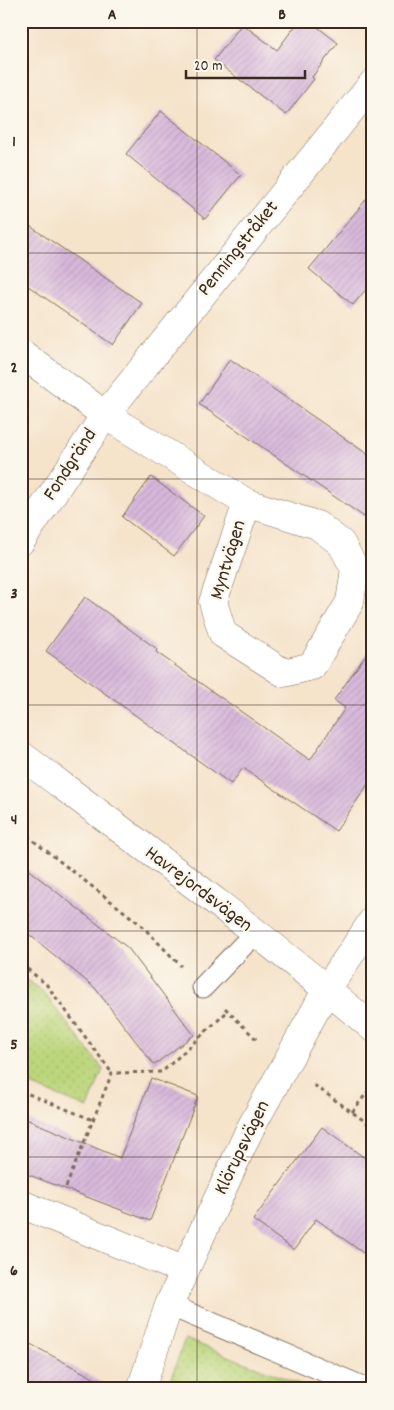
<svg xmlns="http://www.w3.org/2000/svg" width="394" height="1410" viewBox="0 0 394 1410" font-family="Dekko,sans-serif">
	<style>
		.green { fill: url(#green-dots); stroke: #7b804d }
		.building { fill: url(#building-hatch) }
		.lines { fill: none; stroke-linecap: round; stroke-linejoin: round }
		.service-casing { stroke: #7c6b5a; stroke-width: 23 }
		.minor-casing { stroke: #7c6b5a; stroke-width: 29 }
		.tertiary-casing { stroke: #7c6b5a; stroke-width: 29 }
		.path { stroke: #7c6b5a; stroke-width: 3; stroke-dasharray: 4 4; stroke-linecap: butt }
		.service { stroke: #fff; stroke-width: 21 }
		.minor { stroke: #fff; stroke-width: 28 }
		.tertiary { stroke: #fff; stroke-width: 28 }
		.grid { fill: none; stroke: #3b2a1e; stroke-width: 1; stroke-opacity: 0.55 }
		.labels { text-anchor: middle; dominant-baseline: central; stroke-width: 4.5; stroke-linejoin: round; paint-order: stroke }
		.street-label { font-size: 20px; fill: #3b2a1e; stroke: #fbf7ec }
		.neatline { fill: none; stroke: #3b2a1e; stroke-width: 2 }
		.grid-label { font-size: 16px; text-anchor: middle; font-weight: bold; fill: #3b2a1e }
	</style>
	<defs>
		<pattern id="green-dots" width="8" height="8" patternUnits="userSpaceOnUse" patternTransform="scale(1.25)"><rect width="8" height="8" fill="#bbd67c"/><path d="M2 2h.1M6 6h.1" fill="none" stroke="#a2b86b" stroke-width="1.8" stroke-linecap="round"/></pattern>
		<pattern id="building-hatch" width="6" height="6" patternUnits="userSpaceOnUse" patternTransform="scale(1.25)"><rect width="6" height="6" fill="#d8b8db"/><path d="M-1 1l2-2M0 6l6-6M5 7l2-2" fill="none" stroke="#ba9ebc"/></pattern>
	</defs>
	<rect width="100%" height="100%" fill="#fbf7ec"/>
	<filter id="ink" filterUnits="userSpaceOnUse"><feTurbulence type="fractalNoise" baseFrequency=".02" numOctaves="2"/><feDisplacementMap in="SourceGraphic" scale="10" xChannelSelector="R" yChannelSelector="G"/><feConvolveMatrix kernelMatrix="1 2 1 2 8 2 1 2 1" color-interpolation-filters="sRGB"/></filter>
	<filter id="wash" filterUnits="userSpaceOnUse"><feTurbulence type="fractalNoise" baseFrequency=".0096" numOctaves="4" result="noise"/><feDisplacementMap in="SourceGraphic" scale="20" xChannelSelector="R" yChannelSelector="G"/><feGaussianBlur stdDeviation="1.12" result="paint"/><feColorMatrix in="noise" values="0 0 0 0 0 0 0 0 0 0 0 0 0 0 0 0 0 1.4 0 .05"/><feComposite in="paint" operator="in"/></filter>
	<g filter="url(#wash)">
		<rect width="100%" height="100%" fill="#f5e3ca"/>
		<g class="green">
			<path d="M21,975L42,991L103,1069L88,1108L21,1081Z"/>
			<path d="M185,1339L312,1389H167Z"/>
		</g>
		<g id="blocks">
			<g class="building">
				<path d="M299,21H310L338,43L312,77L314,79L286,115L214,60L242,24L277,50Z"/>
				<path d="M161,111L241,175L205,219L126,154Z"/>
				<path d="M373,191V281L353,305L309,269Z"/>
				<path d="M21,220L142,303L113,345L21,281Z"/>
				<path d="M230,359L373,458V523L199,404Z"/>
				<path d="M151,477L204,516L174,556L122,517Z"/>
				<path d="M85,597L157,649L156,652L310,760L345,708L334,700L373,645V777L336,831L243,768L231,784L46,651Z"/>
				<path d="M21,864L128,948L194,1035L154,1065L95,988L21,928Z"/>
				<path d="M151,1078L198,1096L150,1221L21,1172V1117L120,1158Z"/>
				<path d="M322,1127L373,1164V1260L316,1219L294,1250L253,1220Z"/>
				<path d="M21,1339L114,1389H33L21,1382Z"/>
			</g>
		</g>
	</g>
	<g filter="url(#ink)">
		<use href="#blocks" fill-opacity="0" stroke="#7c6b5a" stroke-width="1"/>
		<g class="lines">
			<defs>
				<g id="service">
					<path d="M203,987L255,933"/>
					<path d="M169,1305L367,1389"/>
				</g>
				<g id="minor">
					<path d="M21,353L105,415L247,503L317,525L341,543L355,569L350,602L312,666L284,673L223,634L213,602L247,503"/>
					<path d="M21,541L105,415L373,83"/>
					<path d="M21,1204L185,1271"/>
					<path d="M141,1389L169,1305L249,1131L327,989L373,920"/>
				</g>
				<path id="tertiary" d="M21,755C140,844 260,932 373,1028"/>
			</defs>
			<use href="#service" class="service-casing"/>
			<use href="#minor" class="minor-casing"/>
			<use href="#tertiary" class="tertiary-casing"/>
			<g class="path">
				<path d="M21,30L29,21"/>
				<path d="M21,831L140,924L181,966"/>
				<path d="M21,964L46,984L112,1073"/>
				<path d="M225,1008L258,1041"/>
				<path d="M314,1085L373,1127"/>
				<path d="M21,1091L93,1120"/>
				<path d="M352,1112L373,1085"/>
				<path d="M66,1187L112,1073L162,1072L228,1011"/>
			</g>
			<use href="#service" class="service"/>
			<use href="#minor" class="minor"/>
			<use href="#tertiary" class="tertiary"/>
		</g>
	</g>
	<path class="grid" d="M197,21V1389M21,253H373M21,479H373M21,705H373M21,931H373M21,1157H373"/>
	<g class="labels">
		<g class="street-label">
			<text transform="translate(239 249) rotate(-51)">Penningstråket</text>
			<text transform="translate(71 465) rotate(-57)">Fondgränd</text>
			<text transform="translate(229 560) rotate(-73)">Myntvägen</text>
			<text transform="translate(198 890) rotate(37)">Havrejordsvägen</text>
			<text transform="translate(243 1148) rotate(-64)">Klörupsvägen</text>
		</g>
	</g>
	<rect width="394" height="1410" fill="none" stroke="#fbf7ec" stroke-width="55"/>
	<path d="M186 70v8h119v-8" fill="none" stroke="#3b2a1e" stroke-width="2.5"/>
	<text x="194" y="70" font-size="15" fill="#3b2a1e" stroke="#fbf7ec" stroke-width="4" paint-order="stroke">20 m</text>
	<rect x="28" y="28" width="338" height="1354" class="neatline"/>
	<g class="grid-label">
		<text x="112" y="19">A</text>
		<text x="282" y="19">B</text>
		<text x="14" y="146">1</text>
		<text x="14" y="372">2</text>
		<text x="14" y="598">3</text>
		<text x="14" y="824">4</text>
		<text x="14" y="1049">5</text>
		<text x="14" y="1275">6</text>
	</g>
</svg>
